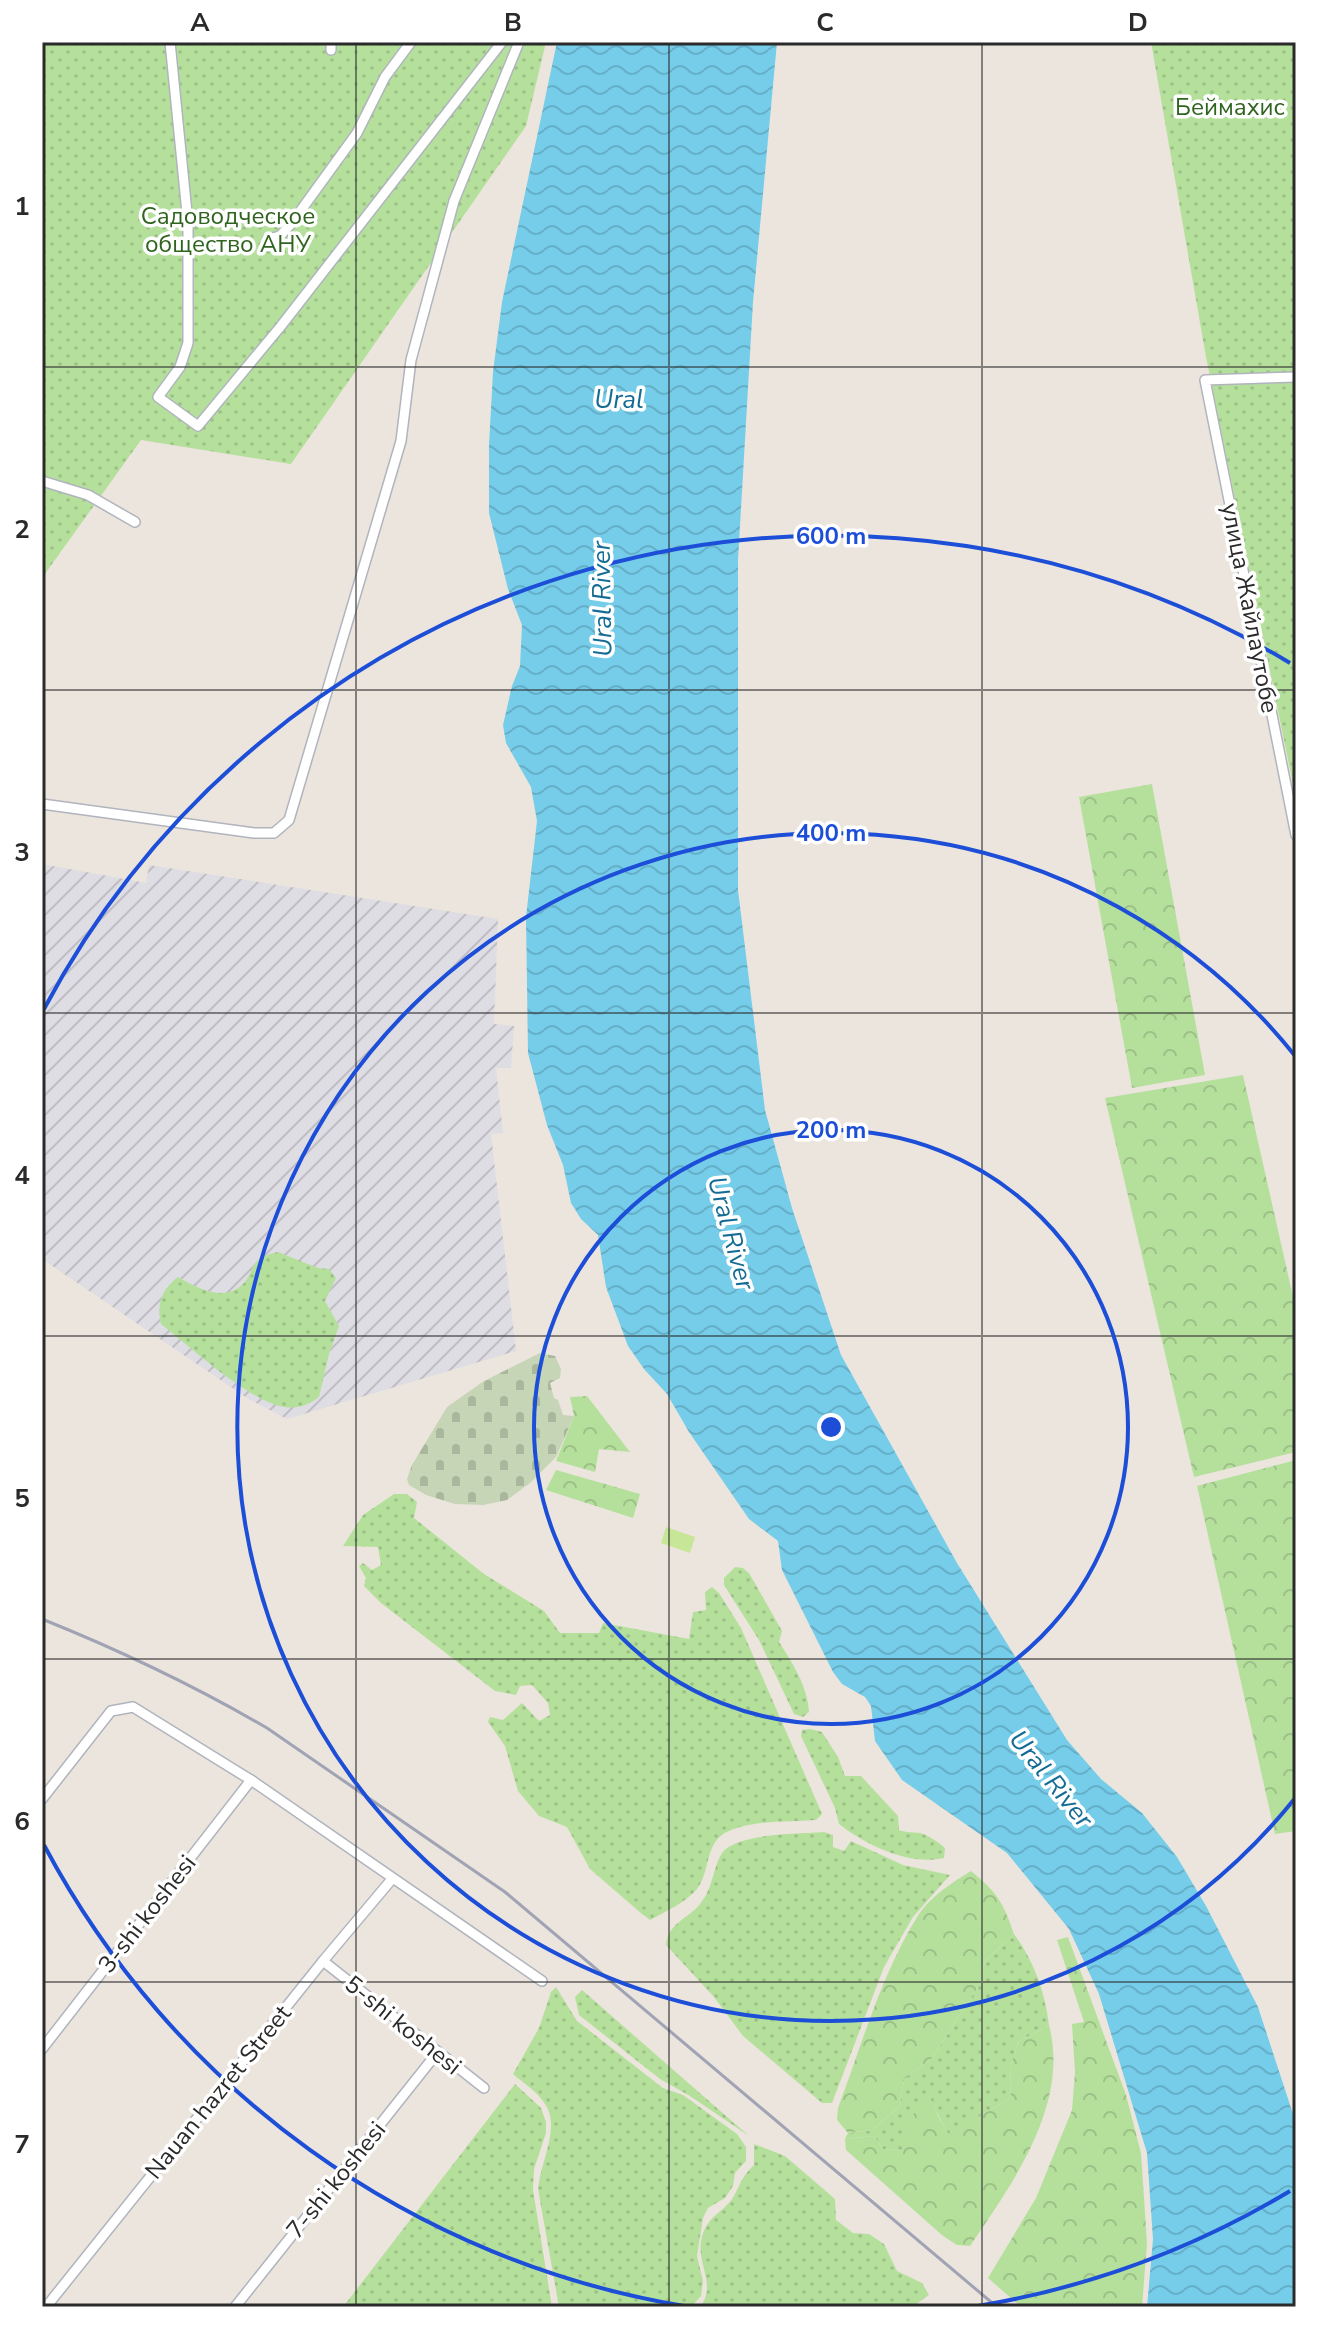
<svg xmlns="http://www.w3.org/2000/svg" width="1338" height="2349" viewBox="0 0 1338 2349" font-family="'Nunito Sans',sans-serif">
	<style>
		.industrial { fill: url(#industrial-furrows) }
		.grass { fill: url(#grass-dots) }
		.forest { fill: url(#forest-crowns) }
		.cemetery { fill: url(#cemetery-stones) }
		.pitch { fill: #c7e698 }
		.water { fill: url(#water-waves) }
		.lines { fill: none; stroke-linecap: round; stroke-linejoin: round }
		.street-casing { stroke: #b0b4bd; stroke-width: 12 }
		.street { stroke: #fff; stroke-width: 9 }
		.rail { stroke: #a0a3b4; stroke-width: 3 }
		.grid { fill: none; stroke: #2a2a2a; stroke-width: 2; stroke-opacity: 0.55 }
		.ring { fill: none; stroke: #1d4ed8; stroke-width: 4 }
		.labels { text-anchor: middle; dominant-baseline: central; stroke-width: 7; stroke-linejoin: round; paint-order: stroke }
		.park-label { font-size: 24px; fill: #2e641d; stroke: #fff }
		.street-label { font-size: 24px; fill: #2a2a2a; stroke: #fff }
		.water-label { font-size: 26px; font-style: italic; fill: #146c95; stroke: #fff }
		.centre { fill: #1d4ed8; stroke: #fff; stroke-width: 4 }
		.ring-label { font-size: 24px; text-anchor: middle; font-weight: bold; fill: #1d4ed8; stroke: #fff; stroke-width: 7; stroke-linejoin: round; paint-order: stroke }
		.neatline { fill: none; stroke: #2a2a2a; stroke-width: 3 }
		.grid-label { font-size: 26px; text-anchor: middle; font-weight: bold; fill: #2a2a2a }
	</style>
	<defs>
		<pattern id="industrial-furrows" width="10" height="10" patternUnits="userSpaceOnUse" patternTransform="scale(2)"><rect width="10" height="10" fill="#dfdde4"/><path d="M-1 1l2-2M0 10L10 0M9 11l2-2" fill="none" stroke="#c0bec4"/></pattern>
		<pattern id="grass-dots" width="8" height="8" patternUnits="userSpaceOnUse" patternTransform="scale(2)"><rect width="8" height="8" fill="#b5e09c"/><path d="M2 2h.1M6 6h.1" fill="none" stroke="#9cc087" stroke-width="1.8" stroke-linecap="round"/></pattern>
		<pattern id="forest-crowns" width="20" height="18" patternUnits="userSpaceOnUse" patternTransform="scale(2)"><rect width="20" height="18" fill="#b5e09c"/><path d="M2 6a3 3 0 1 1 6 0M12 15a3 3 0 1 1 6 0" fill="none" stroke="#9cc087"/></pattern>
		<pattern id="cemetery-stones" width="16" height="16" patternUnits="userSpaceOnUse" patternTransform="scale(2)"><rect width="16" height="16" fill="#c5d5b5"/><path d="M2 7V4a2 2 0 0 1 4 0v3zM10 15v-3a2 2 0 0 1 4 0v3z" fill="#a9b79c"/></pattern>
		<pattern id="water-waves" width="16" height="10" patternUnits="userSpaceOnUse" patternTransform="scale(2)"><rect width="16" height="10" fill="#75cde9"/><path d="M0 5q4-4 8 0t8 0" fill="none" stroke="#65b0c8"/></pattern>
	</defs>
	<rect width="100%" height="100%" fill="#ece5dd"/>
	<path class="industrial" d="M42,864L146,883L149,865L498,919L494,1024L514,1026L511,1068H496L503,1133L491,1134L516,1351L287,1419L247,1398L42,1259Z"/>
	<g class="grass">
		<path d="M42,42H546L526,126L291,464L141,440L42,578Z"/>
		<path d="M1151,42H1296V799L1206,357Z"/>
		<path d="M278,1252L318,1268L329,1269L336,1278L325,1301L339,1326L329,1354L319,1397C309,1405 298,1409 284,1407C250,1402 189,1346 161,1324C156,1304 162,1289 178,1277C194,1286 220,1301 238,1288C258,1274 244,1259 278,1252Z"/>
		<path d="M394,1494H407L417,1502L414,1518L484,1574L544,1611L560,1633H599L603,1623L689,1639L693,1612L706,1610L705,1592L712,1587L719,1593L741,1628L822,1814L816,1820C788,1822 754,1820 729,1831C704,1841 711,1871 697,1889C686,1902 665,1912 650,1920L642,1914L590,1869L567,1827L539,1816L518,1791L505,1746L488,1722L490,1717L503,1720L522,1703L539,1721L550,1715L548,1703L532,1685L520,1686L516,1695L495,1691L381,1603L364,1586L366,1578L359,1566L363,1563L372,1570L381,1565L378,1547L343,1546L363,1515Z"/>
		<path d="M735,1567L743,1568L749,1573L782,1631L779,1642C792,1662 808,1687 809,1712L803,1717L794,1714L759,1640L724,1585V1578Z"/>
		<path d="M810,1729L822,1732L838,1757L845,1776H861L898,1816L899,1830C907,1833 913,1832 920,1833C930,1836 938,1842 945,1848L944,1858C909,1866 866,1845 839,1824L835,1808L801,1736L802,1730Z"/>
		<path d="M824,1832L833,1835V1847L844,1851L851,1841L903,1865L950,1875L913,1917L884,1967L832,2103H822L743,2036L714,1997L666,1945C668,1923 688,1919 700,1904C713,1889 713,1867 722,1853C736,1833 800,1834 824,1832Z"/>
		<path d="M1014,1934C1034,1961 1045,1992 1049,2025L1018,2042L1010,2068L1011,2098L983,2114L951,2139L929,2098L903,2151L883,2149L874,2136L845,2139L848,2133L872,2130L900,2106L904,2079L932,2058L976,1990L985,1961Z"/>
		<path d="M556,1987L577,2021L663,2088L683,2095L737,2134L746,2147V2161L735,2173L733,2186L725,2198L708,2208L703,2218L697,2256L703,2281L701,2296L691,2307H559L538,2189C540,2163 561,2127 545,2104C538,2092 523,2083 513,2074L539,2028L551,1992Z"/>
		<path d="M582,1990L749,2136L690,2096L660,2079L579,2015L575,1997Z"/>
		<path d="M515,2084L541,2108L546,2122V2133L534,2169L533,2190L552,2307H343Z"/>
		<path d="M754,2144L785,2156L835,2199L836,2220L853,2233L869,2234L884,2244L897,2271L922,2283L929,2295L912,2307H700C717,2285 697,2265 701,2241C706,2215 723,2214 734,2196C742,2181 741,2178 754,2165Z"/>
	</g>
	<g class="forest">
		<path d="M1152,784L1205,1075L1132,1088L1079,797Z"/>
		<path d="M1243,1075L1296,1310V1452L1194,1477L1105,1098Z"/>
		<path d="M587,1396L630,1452L599,1449L595,1472L556,1461L574,1416L570,1397Z"/>
		<path d="M1296,1460V1831L1275,1834L1197,1486Z"/>
		<path d="M556,1470L640,1494L633,1518L546,1490Z"/>
		<path d="M971,1871C996,1891 1004,1903 1014,1934L985,1961L976,1990L932,2058L904,2079L900,2106L872,2130L848,2133L837,2120L838,2108C862,2044 882,1972 919,1914C931,1896 953,1882 971,1871Z"/>
		<path d="M1068,1937L1126,2095L1141,2153L1147,2243L1142,2307H1021L988,2278L1036,2198L1072,2110L1075,2072L1072,2024L1084,2022L1057,1940Z"/>
		<path d="M1049,2025C1070,2105 1012,2184 970,2246L957,2245L943,2236L846,2150L845,2139L874,2136L883,2149L903,2151V2125L930,2097L938,2116L951,2138L983,2114L1011,2098L1010,2068L1018,2042Z"/>
	</g>
	<path class="cemetery" d="M540,1353L555,1356L561,1369L560,1378L550,1383L554,1398L558,1400L563,1415L574,1416L556,1457L530,1483L507,1500L483,1505L455,1504L426,1495L409,1485L407,1479L412,1465L447,1407L484,1381Z"/>
	<path class="pitch" d="M666,1527L695,1537L690,1553L661,1543Z"/>
	<path class="water" d="M557,42H777L753,302L738,560V890L765,1110L792,1208L841,1355L957,1563L1067,1740L1101,1779L1142,1813L1177,1857L1206,1906L1258,2007L1293,2114L1296,2130V2307H1147L1153,2239L1147,2153L1099,1994L1069,1929L1007,1853L902,1780L875,1741L871,1706L865,1697L842,1684L833,1672L782,1570L778,1541L749,1519L689,1432L667,1394L644,1369L628,1346L606,1287L598,1235L581,1219L571,1203L563,1165L547,1125L528,1053L526,917L537,821L531,787L506,743L503,725L512,686L520,666L522,625L508,589L489,513V445L493,372L502,302Z"/>
	<g class="lines">
		<defs>
			<g id="street">
				<path d="M170,42L188,223V343L180,367L158,397L198,426L281,326L502,42"/>
				<path d="M331,50V42"/>
				<path d="M268,239L280,236L291,224L357,133L385,77L411,42"/>
				<path d="M1296,377L1205,380L1296,835"/>
				<path d="M42,481L88,495L135,522"/>
				<path d="M42,804L254,833H274L289,820L401,441L411,360L454,201L519,42"/>
				<path d="M42,1799L111,1711L133,1707L251,1780L542,1981"/>
				<path d="M323,1961L484,2088"/>
				<path d="M42,2049L251,1780"/>
				<path d="M46,2307L323,1961L392,1879"/>
				<path d="M235,2307L437,2053"/>
			</g>
		</defs>
		<use href="#street" class="street-casing"/>
		<use href="#street" class="street"/>
		<path class="rail" d="M42,1619C119,1650 195,1686 267,1728L505,1892L997,2307"/>
	</g>
	<path class="grid" d="M356,42V2307M669,42V2307M982,42V2307M42,367H1296M42,690H1296M42,1013H1296M42,1336H1296M42,1659H1296M42,1982H1296"/>
	<g class="ring">
		<circle cx="831" cy="1427" r="297"/>
		<path d="M1296 1797A594 594 0 1 1 1296 1057"/>
		<path d="M1290 2191A891 891 0 0 1 978 2306M684 2306A891 891 0 0 1 44 1845M44 1009A891 891 0 0 1 1290 663"/>
	</g>
	<g class="labels">
		<g class="park-label">
			<text x="1230" y="107">Беймахис</text>
			<text x="228" y="216">Садоводческое<tspan x="228" dy="28">общество АНУ</tspan></text>
		</g>
		<g class="street-label">
			<text transform="translate(1250 608) rotate(79)">улица Жайлаутобе</text>
			<text transform="translate(147 1914) rotate(-52)">3-shi koshesi</text>
			<text transform="translate(403 2025) rotate(39)">5-shi koshesi</text>
			<text transform="translate(218 2092) rotate(-51)">Nauan hazret Street</text>
			<text transform="translate(336 2180) rotate(-51)">7-shi koshesi</text>
		</g>
		<g class="water-label">
			<text x="619" y="399">Ural</text>
			<text transform="translate(602 599) rotate(-91)">Ural River</text>
			<text transform="translate(731 1233) rotate(75)">Ural River</text>
			<text transform="translate(1051 1779) rotate(51)">Ural River</text>
		</g>
	</g>
	<circle cx="831" cy="1427" r="12" class="centre"/>
	<g class="ring-label">
		<text x="831" y="544">600 m</text>
		<text x="831" y="841">400 m</text>
		<text x="831" y="1138">200 m</text>
	</g>
	<rect width="1338" height="2349" fill="none" stroke="#ffffff" stroke-width="88"/>
	<rect x="44" y="44" width="1250" height="2261" class="neatline"/>
	<g class="grid-label">
		<text x="200" y="31">A</text>
		<text x="513" y="31">B</text>
		<text x="825" y="31">C</text>
		<text x="1138" y="31">D</text>
		<text x="22" y="215">1</text>
		<text x="22" y="538">2</text>
		<text x="22" y="861">3</text>
		<text x="22" y="1184">4</text>
		<text x="22" y="1507">5</text>
		<text x="22" y="1830">6</text>
		<text x="22" y="2153">7</text>
	</g>
</svg>
